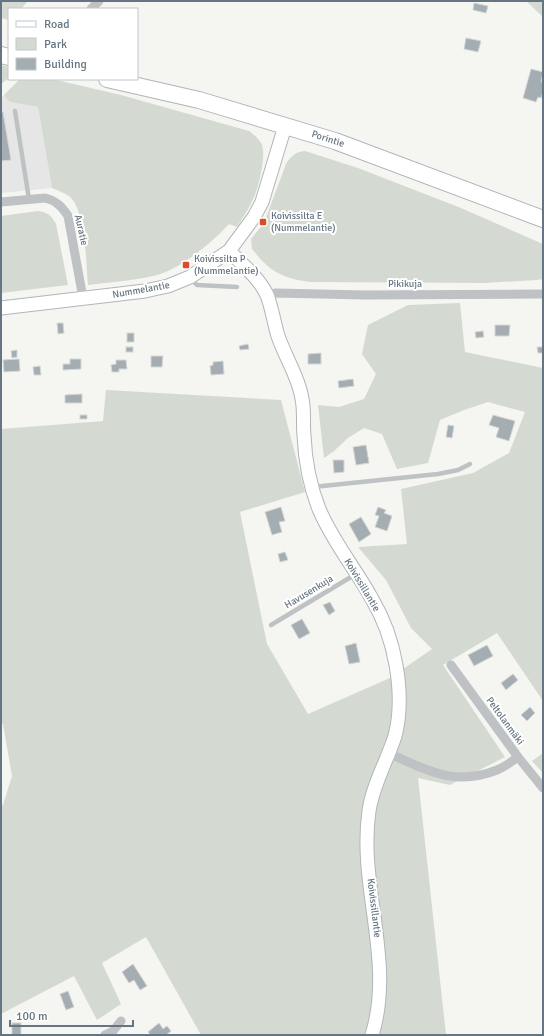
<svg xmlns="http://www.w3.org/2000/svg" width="544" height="1036" viewBox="0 0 544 1036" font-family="Signika,sans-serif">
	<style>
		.built { fill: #e5e6e5 }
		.green { fill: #d4dad1 }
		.building { fill: #a4adb2; stroke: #d6d6d4 }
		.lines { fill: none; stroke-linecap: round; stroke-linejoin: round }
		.secondary-casing { stroke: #b0b6ba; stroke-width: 15 }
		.highway-casing { stroke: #b1b5b8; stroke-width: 18 }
		.lane { stroke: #bec2c5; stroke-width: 4.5 }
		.street { stroke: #bec2c5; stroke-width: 9 }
		.secondary { stroke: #fff; stroke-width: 13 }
		.highway { stroke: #fff; stroke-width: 16 }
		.poi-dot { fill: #db4e2b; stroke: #fff; stroke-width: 1.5 }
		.labels { text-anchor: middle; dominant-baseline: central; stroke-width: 4; stroke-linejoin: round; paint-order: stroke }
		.street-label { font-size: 10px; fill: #657581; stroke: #fff }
		.poi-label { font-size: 10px; fill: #657581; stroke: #fff; text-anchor: start }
	</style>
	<rect width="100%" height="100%" fill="#f5f5f1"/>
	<path class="built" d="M4,95L11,102L38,107L52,188L1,193V98Z"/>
	<g class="green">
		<path d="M1,1H28L21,9H9V20L1,18Z"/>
		<path d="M526,1H543V17Z"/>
		<path d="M1,65L9,67V78L1,84Z"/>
		<path d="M20,79H52L121,95L249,131C254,135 259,138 262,145C266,156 259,186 254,197C250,207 243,217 237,227L229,224C212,243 178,271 153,276C132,281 110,282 88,285C86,263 86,210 69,196C64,193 57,190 52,188L38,107L10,102L4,95Z"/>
		<path d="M305,151L358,168L461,208L543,244V279L537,280L484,283L310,282C282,278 270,272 252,249L251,239L264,223L286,164C291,156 295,152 305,151Z"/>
		<path d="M38,211C47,212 51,215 56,224L68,285L1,293V216Z"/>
		<path d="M460,303L465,352L543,368V701L497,633L443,665L505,757L450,785L418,778L446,1035H201L146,937L102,963L121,1004L97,1020L74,976L1,1014V805H3L12,776L3,724H1V429L103,421L106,390L281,400L305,492L240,512L267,644L308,714L390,678L432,649L411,628L386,580L358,547L407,544L401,489L473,473L509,453L525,412L488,402L464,410L440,420L428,463L397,469L382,434L364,428L348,438L334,451L324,458L318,405L339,407L364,399L376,374L362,354L368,325L408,305Z"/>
		<path d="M543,753V773L532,761Z"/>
	</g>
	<g class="building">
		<path d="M474,3L488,6L486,13L473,10Z"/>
		<path d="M466,38L481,41L478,52L464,49Z"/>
		<path d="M531,69L543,72L541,82H543V92L541,98L538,97L536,102L523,98Z"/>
		<path d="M1,112H3L11,160L1,161Z"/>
		<path d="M57,323H63L64,333L58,334Z"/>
		<path d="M495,325H510L509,336H495Z"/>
		<path d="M483,331L484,337L476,338L475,332Z"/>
		<rect x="127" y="333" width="7" height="9"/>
		<path d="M248,344L249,349L240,350L239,346Z"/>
		<rect x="126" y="347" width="7" height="5"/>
		<path d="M537,347H543V353H538Z"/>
		<path d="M17,350V357L12,358L11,351Z"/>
		<path d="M321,353V364H308V354Z"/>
		<path d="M151,356H163L162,367H151Z"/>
		<path d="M19,359L20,371L4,372L3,360Z"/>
		<path d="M70,359H81V369L63,370V364H70Z"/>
		<path d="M116,360H126L127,369H119V372H112L111,365L116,364Z"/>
		<path d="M223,361L224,374L211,375L210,366L213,365V362Z"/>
		<path d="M40,366L41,375H34L33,367Z"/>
		<path d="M353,379L354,386L339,388L338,381Z"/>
		<path d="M82,394V403H65V395Z"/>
		<rect x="80" y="415" width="7" height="4"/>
		<path d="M493,415L515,421L509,441L496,437L499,428L489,425Z"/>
		<path d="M448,425L454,426L452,438L446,437Z"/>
		<path d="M366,445L369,463L356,465L353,447Z"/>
		<path d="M333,460H344V472L334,473Z"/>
		<path d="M281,507L285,521L279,522L282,532L272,535L265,512Z"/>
		<path d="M378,507L386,510L384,513L392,516L387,531L375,527L379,516L375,515Z"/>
		<path d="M361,517L371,534L359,542L349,524Z"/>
		<path d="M285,552L288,560L280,562L278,554Z"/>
		<path d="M330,602L335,611L329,615L323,605Z"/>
		<path d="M302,619L310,633L299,639L291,625Z"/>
		<path d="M356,643L360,662L349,664L345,646Z"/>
		<path d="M487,645L493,656L474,666L468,655Z"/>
		<path d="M513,674L518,680L506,690L501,683Z"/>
		<path d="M530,707L535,713L527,721L521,715Z"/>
		<path d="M133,964L147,986L140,990L134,980L129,983L122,972Z"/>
		<path d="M68,991L74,1007L66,1010L60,994Z"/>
		<rect x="12" y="1023" width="9" height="12"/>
		<path d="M159,1023L163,1029L167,1026L171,1031L166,1035H151L148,1032Z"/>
	</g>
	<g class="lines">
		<defs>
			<g id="secondary">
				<path d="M229,251C242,264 259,278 267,295C272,308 274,323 278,336C286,359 301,381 303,406C304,416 303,426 304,435C305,460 310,486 319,509C333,542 355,568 372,599C384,619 392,642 396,665C400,688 401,713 395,736C387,761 373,784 369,811C358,886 395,961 372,1035"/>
				<path d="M1,308L145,291L168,286L190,277L229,251L254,217L262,202L285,126"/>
			</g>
			<g id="highway">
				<path d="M1,55L9,57"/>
				<path d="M107,79L199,100L335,141L543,219"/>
			</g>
		</defs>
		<use href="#secondary" class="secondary-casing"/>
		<use href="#highway" class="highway-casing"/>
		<g class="lane">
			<path d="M15,111L29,199"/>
			<path d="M191,279L197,285L237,287"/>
			<path d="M313,487L438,474L458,470L470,464"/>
			<path d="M271,625L356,574"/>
		</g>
		<g class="street">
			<path d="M91,9L99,1"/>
			<path d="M1,202L45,198C57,201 62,207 68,216L83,298"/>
			<path d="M267,295L276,293L365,295L543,294"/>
			<path d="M451,665L518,757L543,788"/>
			<path d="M388,753C427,770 454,787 497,770C505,767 512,761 518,757"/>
			<path d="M105,1035L113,1031L121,1021"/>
		</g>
		<use href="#secondary" class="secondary"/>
		<use href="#highway" class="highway"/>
	</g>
	<g class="poi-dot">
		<rect x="259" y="218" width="8" height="8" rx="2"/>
		<rect x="182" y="261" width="8" height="8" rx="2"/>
	</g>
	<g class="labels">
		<g class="street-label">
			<text transform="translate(328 139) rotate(18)">Porintie</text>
			<text transform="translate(81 230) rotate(77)">Auratie</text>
			<text x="405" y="284">Pikikuja</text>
			<text transform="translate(141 290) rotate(-10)">Nummelantie</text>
			<text transform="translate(362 585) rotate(59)">Koivissillantie</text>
			<text transform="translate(309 592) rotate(-31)">Havusenkuja</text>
			<text transform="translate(505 721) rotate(54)">Peltolanmäki</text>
			<text transform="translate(374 908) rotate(83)">Koivissillantie</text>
		</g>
		<g class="poi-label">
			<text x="271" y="216">Koivissilta E<tspan x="271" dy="12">(Nummelantie)</tspan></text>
			<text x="194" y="259">Koivissilta P<tspan x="194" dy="12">(Nummelantie)</tspan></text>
		</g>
	</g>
	<rect width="544" height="1036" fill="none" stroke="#657581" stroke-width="4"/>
	<rect x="8" y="8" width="130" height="72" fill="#ffffff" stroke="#c1c8cd"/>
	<rect x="16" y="21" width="20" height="6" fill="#ffffff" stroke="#c1c8cd"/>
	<text x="44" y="28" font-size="12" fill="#657581">Road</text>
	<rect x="16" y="38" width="20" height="12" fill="#d4dad1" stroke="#c1c8cd"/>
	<text x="44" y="48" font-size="12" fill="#657581">Park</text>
	<rect x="16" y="58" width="20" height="12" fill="#a4adb2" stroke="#c1c8cd"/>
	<text x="44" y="68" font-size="12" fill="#657581">Building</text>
	<path d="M10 1020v6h123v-6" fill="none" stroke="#657581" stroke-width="2"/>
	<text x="16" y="1020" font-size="12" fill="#657581" stroke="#ffffff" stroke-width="3" paint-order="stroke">100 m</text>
</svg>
